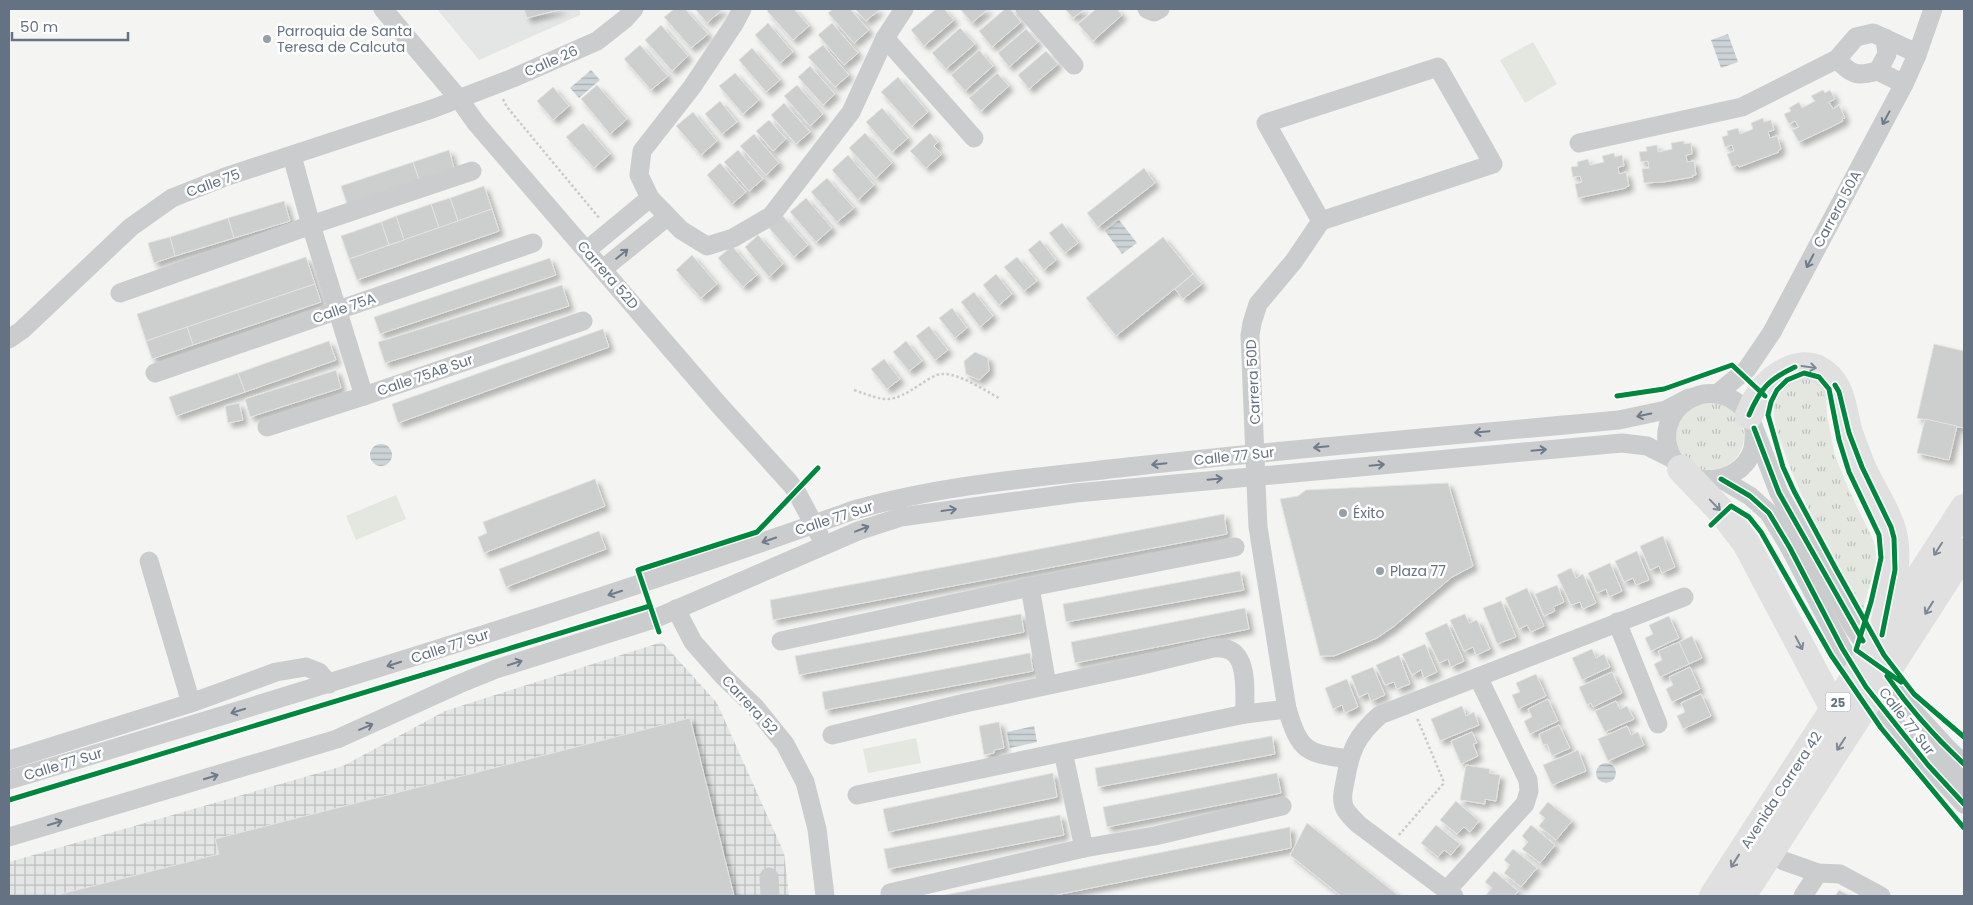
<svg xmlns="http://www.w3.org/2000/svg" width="1973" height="905" viewBox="0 0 1973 905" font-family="Poppins,sans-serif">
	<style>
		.built { fill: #e4e6e5 }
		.industrial { fill: url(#industrial-grid) }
		.grass { fill: url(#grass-tufts) }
		.garden { fill: #e3e7e0 }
		.water { fill: url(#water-rules) }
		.building { fill: #cdcece; stroke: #e3e3e2; filter: url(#shadow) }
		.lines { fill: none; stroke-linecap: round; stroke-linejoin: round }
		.path { stroke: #cacaca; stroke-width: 2.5; stroke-dasharray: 2.5 2.5; stroke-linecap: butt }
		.minor { stroke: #cbcccd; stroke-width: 19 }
		.highway { stroke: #e0e0e0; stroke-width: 28 }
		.cycleway-casing { stroke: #fff; stroke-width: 8 }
		.cycleway { stroke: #00873e; stroke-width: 5 }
		.oneway { stroke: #6e7b8a }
		.oneway2 { stroke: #7d8896 }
		.poi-dot { fill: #96a0aa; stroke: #fff; stroke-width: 2 }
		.labels { text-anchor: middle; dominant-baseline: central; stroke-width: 5; stroke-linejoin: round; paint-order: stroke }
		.shield { fill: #fff; stroke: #929ca8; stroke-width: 1 }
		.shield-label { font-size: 12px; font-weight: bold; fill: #647283 }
		.poi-label { font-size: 14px; fill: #647283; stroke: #fff; text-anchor: start }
		.street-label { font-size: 14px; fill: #647283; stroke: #fff }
	</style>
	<defs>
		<pattern id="industrial-grid" width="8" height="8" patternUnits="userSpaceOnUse" patternTransform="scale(1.25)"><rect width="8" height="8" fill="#e4e6e5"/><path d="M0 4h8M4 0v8" fill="none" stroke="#bcbfbf"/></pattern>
		<pattern id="grass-tufts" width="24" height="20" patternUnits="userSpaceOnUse" patternTransform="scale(1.25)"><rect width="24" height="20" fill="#e3e7e0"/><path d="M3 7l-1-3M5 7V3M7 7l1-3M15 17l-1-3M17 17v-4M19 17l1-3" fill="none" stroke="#bcc0bb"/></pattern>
		<pattern id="water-rules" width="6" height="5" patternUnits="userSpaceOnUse" patternTransform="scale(1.25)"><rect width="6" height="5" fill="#ccd3d6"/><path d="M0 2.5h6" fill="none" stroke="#a9b0b3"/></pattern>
		<filter id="shadow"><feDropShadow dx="4.5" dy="4.5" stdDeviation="2.5" flood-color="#0004"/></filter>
	</defs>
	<rect width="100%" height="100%" fill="#f4f4f2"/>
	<path class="built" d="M437,9H580V15L479,60Z"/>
	<path class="industrial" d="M662,642L717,703L784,853L789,896H9V862L343,766L445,711Z"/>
	<g class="grass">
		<path d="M1808,377L1820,385L1826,399L1827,416L1835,456L1849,490L1874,542L1877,560L1863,609C1834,556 1801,503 1782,445C1778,433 1773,420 1774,408C1774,389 1792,381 1808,377Z"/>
		<circle cx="1710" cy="436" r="34"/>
	</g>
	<g class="garden">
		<path d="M1533,42L1557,84L1525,103L1500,60Z"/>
		<path d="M396,495L406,519L356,540L346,516Z"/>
		<path d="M916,738L921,763L868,773L863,749Z"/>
	</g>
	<g class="water">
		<path d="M1728,34L1738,62L1721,68L1711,40Z"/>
		<path d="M591,70L600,80L579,98L570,88Z"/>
		<path d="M1119,220L1137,243L1122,254L1105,231Z"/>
		<circle cx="381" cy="455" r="11"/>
		<path d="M1034,726L1037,742L1010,748L1007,732Z"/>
		<circle cx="1606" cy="773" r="10"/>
	</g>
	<g class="building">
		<path d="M524,9H562L527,18Z"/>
		<path d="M674,9H685L708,34L691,48L664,17Z"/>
		<path d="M695,9H723L707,23Z"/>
		<path d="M769,9H794L809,26L793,40L767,11Z"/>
		<path d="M833,9H850L869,30L854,43L828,13Z"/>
		<path d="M855,9H878L879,10L866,21Z"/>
		<path d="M936,9H944L954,20L924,46L911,30Z"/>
		<path d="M962,9H988L972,23L961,10Z"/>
		<path d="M1005,9H1010L1021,22L992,47L979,31Z"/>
		<path d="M1065,9H1085L1073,18Z"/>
		<path d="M1096,9H1117L1122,15L1093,41L1078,24Z"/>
		<path d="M768,23L793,52L780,63L755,35Z"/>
		<path d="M832,23L858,53L844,65L818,35Z"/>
		<path d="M661,25L688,56L672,71L645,40Z"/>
		<path d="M960,28L975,44L946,69L932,53Z"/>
		<path d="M1026,29L1038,42L1009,67L998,53Z"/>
		<path d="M640,45L668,76L651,90L624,59Z"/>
		<path d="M823,45L849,75L835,87L808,57Z"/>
		<path d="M752,48L780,80L766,92L739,60Z"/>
		<path d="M979,50L993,66L965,91L951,75Z"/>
		<path d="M1046,51L1058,64L1029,89L1018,75Z"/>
		<path d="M810,66L835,94L823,105L798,77Z"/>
		<path d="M735,73L759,100L743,114L719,86Z"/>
		<path d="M997,73L1009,86L981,111L969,98Z"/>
		<path d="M898,77L928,112L912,126L881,92Z"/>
		<path d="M597,85L627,119L610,134L581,99Z"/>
		<path d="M797,85L823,114L810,126L784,96Z"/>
		<path d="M553,87L569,106L553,120L537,101Z"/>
		<path d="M1823,90L1825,93L1830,90L1835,99L1829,102L1833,109L1839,105L1845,118L1842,119L1843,121L1829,128L1799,142L1792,130L1799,127L1795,121L1789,124L1784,114L1791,111L1789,108L1799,102L1802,108L1815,101L1811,96Z"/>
		<path d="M720,101L737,122L722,134L705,114Z"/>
		<path d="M784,103L810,132L796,144L771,115Z"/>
		<path d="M882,108L908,138L892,152L866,122Z"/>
		<path d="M693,112L717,141L701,155L676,126Z"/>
		<path d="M1763,118L1764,122L1771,120L1774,130L1768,132L1770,138L1777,136L1781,149L1778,151L1779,152L1739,167L1738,165L1732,167L1727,154L1734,151L1732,145L1725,147L1722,137L1728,135L1727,131L1738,128L1740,134L1753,129L1751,123Z"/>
		<path d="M769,120L786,139L773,151L756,131Z"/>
		<path d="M583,123L610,154L594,168L566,137Z"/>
		<path d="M865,133L892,163L876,178L849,148Z"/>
		<path d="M930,133L938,142L934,146L942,154L926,168L910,151Z"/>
		<path d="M754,134L779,163L766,175L740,146Z"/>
		<path d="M1684,141V144L1691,143L1692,154L1686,155L1687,162L1694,161L1696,175H1692L1693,177L1663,182L1644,183L1642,169L1649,168L1648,161L1641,162L1639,152L1647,151L1646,147L1657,145L1658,152L1672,149L1671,143Z"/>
		<path d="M449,150L454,168L419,180L413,162Z"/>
		<path d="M738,150L763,179L749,191L724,162Z"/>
		<path d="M1614,153L1615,157L1622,155L1624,166L1618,167L1619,174L1626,172L1629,186L1626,187V188L1578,198L1575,184L1582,182L1580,176L1573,177L1571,167L1578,166L1577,162L1588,159L1590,165L1604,162L1602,156Z"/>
		<path d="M848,155L874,185L858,200L832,170Z"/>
		<path d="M413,162L419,180L347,204L341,186Z"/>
		<path d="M720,163L746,192L732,204L707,175Z"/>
		<path d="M1144,168L1155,183L1098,227L1087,213Z"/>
		<path d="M827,178L854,208L837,222L811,192Z"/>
		<path d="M484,186L492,209L458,221L450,198Z"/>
		<path d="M450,198L458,221L439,228L431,204Z"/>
		<path d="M806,198L832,228L816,242L790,212Z"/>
		<path d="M284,201L290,221L234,238L228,218Z"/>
		<path d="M431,204L439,228L404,240L396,216Z"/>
		<path d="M492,209L499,231L357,280L349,259Z"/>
		<path d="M396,216L404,240L389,245L381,222Z"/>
		<path d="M783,216L808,245L794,257L769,228Z"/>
		<path d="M228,218L234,238L175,256L170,237Z"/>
		<path d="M381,222L389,245L349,259L341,236Z"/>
		<path d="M1062,223L1078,243L1065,253L1049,233Z"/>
		<path d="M758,235L783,264L769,277L745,247Z"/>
		<path d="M170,237L175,256L154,263L148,243Z"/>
		<path d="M1163,237L1193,274L1116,336L1086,298Z"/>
		<path d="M1040,240L1056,260L1044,270L1028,250Z"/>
		<path d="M732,246L757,275L743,287L718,258Z"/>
		<path d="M692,255L717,284L701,298L676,270Z"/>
		<path d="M306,257L315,284L146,341L137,314Z"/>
		<path d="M1017,257L1037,281L1024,291L1004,267Z"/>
		<path d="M550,258L556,275L380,334L374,317Z"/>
		<path d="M996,274L1012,294L999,305L983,285Z"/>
		<path d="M1193,274L1202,284L1183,299L1175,289Z"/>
		<path d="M315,284L321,302L193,345L187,327Z"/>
		<path d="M562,285L569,306L385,363L378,342Z"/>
		<path d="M974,292L993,316L980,327L961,302Z"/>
		<path d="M952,308L967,328L955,338L939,318Z"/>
		<path d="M929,326L948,350L935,360L916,336Z"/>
		<path d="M187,327L193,345L152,359L146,341Z"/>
		<path d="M603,329L609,347L398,423L392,404Z"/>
		<path d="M329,341L336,360L245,392L238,373Z"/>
		<path d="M906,341L922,361L909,371L893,352Z"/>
		<path d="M1934,344L1964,351V428L1917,418Z"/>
		<path d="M975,352L988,358L989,371L979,380L966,374L964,361Z"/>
		<path d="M884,359L900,379L887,389L871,369Z"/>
		<path d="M336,370L341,388L250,417L245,399Z"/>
		<path d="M238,373L245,392L176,416L169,397Z"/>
		<path d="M239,403L243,420L228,423L225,406Z"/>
		<path d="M1925,419L1957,426L1949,460L1917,453Z"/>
		<path d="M595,479L605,506L484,553L478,537L487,533L483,522Z"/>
		<path d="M1448,483L1473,566L1452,577L1393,627L1377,638L1334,656H1320L1280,499L1298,496L1306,490Z"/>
		<path d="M1224,514L1227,534L773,620L770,600Z"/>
		<path d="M599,531L606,549L506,587L499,569Z"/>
		<path d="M1663,536L1675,567L1662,573L1659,566L1650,570L1640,546Z"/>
		<path d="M1637,551L1649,580L1636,585L1633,578L1624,582L1615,561Z"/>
		<path d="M1610,563L1622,591L1609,597L1606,589L1597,593L1588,573Z"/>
		<path d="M1571,568L1576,578L1583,574L1596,603L1583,609L1580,602L1571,605L1557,575Z"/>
		<path d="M1240,571L1244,590L1066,622L1063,604Z"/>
		<path d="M1557,585L1564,602L1553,607L1555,611L1544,616L1535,594Z"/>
		<path d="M1527,588L1544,626L1531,632L1527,625L1519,629L1505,598Z"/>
		<path d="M1501,601L1516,637L1497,644L1483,608Z"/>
		<path d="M1245,608L1249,629L1075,663L1071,642Z"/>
		<path d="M1021,614L1024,632L799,675L795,656Z"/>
		<path d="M1465,614L1469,623L1477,620L1490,649L1476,655L1473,647L1464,651L1450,620Z"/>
		<path d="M1669,616L1679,638L1651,651L1645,638L1653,634L1649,625Z"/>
		<path d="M1447,623L1464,661L1451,667L1448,659L1439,663L1425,633Z"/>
		<path d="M1692,636L1702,658L1689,664L1679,642Z"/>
		<path d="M1679,642L1689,664L1660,677L1654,664L1662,660L1658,651Z"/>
		<path d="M1425,644L1437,672L1424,678L1421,670L1412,675L1402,654Z"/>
		<path d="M1592,649L1596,658L1604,654L1610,667L1582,680L1572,658Z"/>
		<path d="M1030,653L1033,671L825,710L822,692Z"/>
		<path d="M1399,655L1410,684L1397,689L1394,682L1385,685L1376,665Z"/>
		<path d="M1373,667L1385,695L1371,701L1368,693L1359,697L1351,676Z"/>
		<path d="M1690,667L1700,689L1672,702L1666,689L1673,685L1669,677Z"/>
		<path d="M1612,672L1622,693L1593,707L1591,703L1587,705L1579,687Z"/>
		<path d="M1536,674L1546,696L1518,709L1512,695L1520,692L1516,683Z"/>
		<path d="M1347,679L1358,707L1345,713L1342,705L1333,709L1325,688Z"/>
		<path d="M1701,694L1711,716L1683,729L1677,716L1685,712L1681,703Z"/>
		<path d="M1548,699L1558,721L1530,734L1524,721L1532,717L1528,709Z"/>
		<path d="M1616,701L1620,709L1627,706L1634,719L1605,732L1595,711Z"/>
		<path d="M1462,706L1466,716L1474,712L1479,725L1440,741L1431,719Z"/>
		<path d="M690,718L734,896H53L219,854L215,839Z"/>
		<path d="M999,722L1004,748L994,750V753L984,755L979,726Z"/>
		<path d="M1559,725L1570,748L1552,756L1547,744L1543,745L1539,734Z"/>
		<path d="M1627,726L1631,735L1638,732L1644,745L1608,761L1598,739Z"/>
		<path d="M1472,732L1477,743L1473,744L1478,756L1461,764L1451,741Z"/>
		<path d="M1272,736L1275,754L1098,787L1095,768Z"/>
		<path d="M1578,750L1586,771L1552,785L1543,765Z"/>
		<path d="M1466,765L1490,769L1489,773L1500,775L1496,801L1485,799V804L1460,800Z"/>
		<path d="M1053,773L1057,797L888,832L883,809Z"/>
		<path d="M1277,773L1281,793L1107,827L1103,807Z"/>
		<path d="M1456,801L1479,821L1470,832L1464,827L1457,834L1440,820Z"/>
		<path d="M1548,802L1572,821L1556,840L1539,826L1545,818L1539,813Z"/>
		<path d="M1060,815L1064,835L888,869L884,849Z"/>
		<path d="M1307,823L1399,896H1341L1290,855Z"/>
		<path d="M1436,825L1460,844L1451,855L1444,850L1438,857L1421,843Z"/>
		<path d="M1531,825L1555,845L1540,863L1522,849L1528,842L1522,836Z"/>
		<path d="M1290,827L1291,848L1051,896H940Z"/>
		<path d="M1513,849L1537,868L1521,887L1504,873L1510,865L1504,860Z"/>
		<path d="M1494,871L1518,891L1514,896L1486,895L1492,888L1485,882Z"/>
		<path d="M1839,890L1850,896H1835Z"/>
	</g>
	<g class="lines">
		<g class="path">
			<path d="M503,99L507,107L600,219"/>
			<path d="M854,390C888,402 890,404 921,384C927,380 936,374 942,374C959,373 984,390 999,398"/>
			<path d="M1946,720L1964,735"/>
			<path d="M1399,835L1443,784V780L1417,718"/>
		</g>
		<g class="minor">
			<path d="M383,9L459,99L476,123L720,406L789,482L796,491L819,534"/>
			<path d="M742,9L734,24L692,87L642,151L639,175L650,198L681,230L707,246L733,238L771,216L851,112L885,38L904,9"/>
			<path d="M1025,9L1074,65"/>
			<path d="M1147,9L1154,12L1160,9"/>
			<path d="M885,38L974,138"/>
			<path d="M1837,59C1852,76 1857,76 1878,71L1904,84"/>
			<path d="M1438,67L1493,164L1321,221L1266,123Z"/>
			<path d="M1878,71L1887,54L1885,38"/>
			<path d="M1579,143L1742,107L1837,59L1856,37L1873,33L1910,50L1917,55"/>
			<path d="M292,156L311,225L364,396"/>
			<path d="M1321,221L1294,261L1258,304L1252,323L1250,335L1257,506L1258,527L1287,709C1300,751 1305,753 1348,759"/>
			<path d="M587,250L650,198"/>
			<path d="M603,269L667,217"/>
			<path d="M120,293L311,225L472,171"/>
			<path d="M9,339L22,330L131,227L172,198L225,177L432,109L513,78L597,41L625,19L634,9"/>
			<path d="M155,373L533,243"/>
			<path d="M1718,393L1747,369L1772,332L1904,84L1917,55L1933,9"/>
			<path d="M267,427L364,396L583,321"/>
			<path d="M1754,428C1754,437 1755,446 1751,454C1737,485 1690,489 1673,459C1646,412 1712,365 1749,415L1779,493L1853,627L1903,700L1948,749L1964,764"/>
			<path d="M1721,479L1750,496L1769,513L1790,548L1842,648L1866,687L1928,765L1964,804"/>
			<path d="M149,561L191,703"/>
			<path d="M1030,587L1047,685"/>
			<path d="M676,609L693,642L723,676L755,707L785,744L805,782L817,829L825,896"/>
			<path d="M1617,622L1658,724"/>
			<path d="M781,641L1030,587L1235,547"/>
			<path d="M1245,714L1287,709"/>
			<path d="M832,735L965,703L1134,667L1213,648C1251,644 1244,688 1245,714L857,795"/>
			<path d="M1063,752L1084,848"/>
			<path d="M1934,753L1964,782"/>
			<path d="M9,760L191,703L276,672L306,667L319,672L329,684"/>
			<path d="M9,780C292,695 575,610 854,510C945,484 1042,477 1137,466C1297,448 1458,435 1619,420L1666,410L1689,398"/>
			<path d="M9,837L337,739L459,684L496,669L654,619L858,531L901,517L1076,493L1622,443L1647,446L1673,459"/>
			<path d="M1770,852L1784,861L1818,873L1840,874L1881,896"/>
			<path d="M769,877L770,896"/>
			<path d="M1447,890L1525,804L1529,791L1528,780L1478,677"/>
			<path d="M890,893L1084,848L1155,836L1282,806"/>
			<path d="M1454,896L1358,824C1354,820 1348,814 1345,809C1341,800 1343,791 1345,782C1350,751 1356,736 1380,715L1684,597"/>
			<path d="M1803,896L1818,873"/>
		</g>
		<g class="highway">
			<path d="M1749,415C1758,393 1768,379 1791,369C1798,366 1808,365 1816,368C1843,381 1842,408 1849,433C1853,444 1857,454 1861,465C1871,489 1889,512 1894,538C1899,565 1890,594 1885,621"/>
			<path d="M1681,469L1723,513L1746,543L1834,709"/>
			<path d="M1713,896L1964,508"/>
			<path d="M1742,896L1964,552"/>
		</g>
		<defs>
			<g id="cycleway">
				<path d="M1835,385L1839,392L1849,433L1862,467L1891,527L1894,538L1895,570L1882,635"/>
				<path d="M1617,396L1664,389L1732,365L1765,396"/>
				<path d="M1749,415C1760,389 1769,379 1795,367"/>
				<path d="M1754,428L1779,493L1863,641"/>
				<path d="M1721,479L1750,496L1769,513L1790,548L1842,648L1866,687L1928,765L1964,804"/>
				<path d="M1711,525L1731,506L1749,517L1761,532L1831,655L1881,728L1964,828"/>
				<path d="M659,632L638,570L757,532L818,468"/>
				<path d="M1887,676C1909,708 1935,737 1964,764"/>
				<path d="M1901,682L1856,650L1871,602L1881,558L1879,535L1849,472L1839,440L1829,389L1819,377L1804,373L1787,380L1777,390L1771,402L1768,415L1783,467L1794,491L1837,571L1884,655L1914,694L1964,737"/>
				<path d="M9,800L650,606"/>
			</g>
		</defs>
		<use href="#cycleway" class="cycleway-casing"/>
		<use href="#cycleway" class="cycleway"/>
	</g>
	<defs><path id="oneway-shaft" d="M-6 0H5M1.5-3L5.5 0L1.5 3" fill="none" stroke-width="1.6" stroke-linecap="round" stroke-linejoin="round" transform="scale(1.25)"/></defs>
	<g class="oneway">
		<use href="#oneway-shaft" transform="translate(1886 118) rotate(118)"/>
		<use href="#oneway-shaft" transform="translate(622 254) rotate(-39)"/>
		<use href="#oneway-shaft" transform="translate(1810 261) rotate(118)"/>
		<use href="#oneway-shaft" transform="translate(1644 415) rotate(168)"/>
		<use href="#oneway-shaft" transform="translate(1482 432) rotate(175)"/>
		<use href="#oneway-shaft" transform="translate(1321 447) rotate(175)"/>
		<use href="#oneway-shaft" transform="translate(1539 450) rotate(-5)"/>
		<use href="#oneway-shaft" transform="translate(1159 464) rotate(174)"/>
		<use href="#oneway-shaft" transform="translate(1377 465) rotate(-5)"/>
		<use href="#oneway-shaft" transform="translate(1215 479) rotate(-5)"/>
		<use href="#oneway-shaft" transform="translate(949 510) rotate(-8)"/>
		<use href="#oneway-shaft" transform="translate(862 529) rotate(-21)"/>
		<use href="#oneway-shaft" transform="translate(769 540) rotate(161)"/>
		<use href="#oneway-shaft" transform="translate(615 593) rotate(162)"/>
		<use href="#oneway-shaft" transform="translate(515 663) rotate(-18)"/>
		<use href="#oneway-shaft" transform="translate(394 664) rotate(162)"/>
		<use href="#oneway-shaft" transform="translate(238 711) rotate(163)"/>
		<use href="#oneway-shaft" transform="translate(366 727) rotate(-23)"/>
		<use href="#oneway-shaft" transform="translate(211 777) rotate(-17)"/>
		<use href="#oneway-shaft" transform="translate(55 823) rotate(-17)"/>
	</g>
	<g class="oneway2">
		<use href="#oneway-shaft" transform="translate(1809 367) rotate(8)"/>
		<use href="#oneway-shaft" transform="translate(1715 505) rotate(46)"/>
		<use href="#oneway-shaft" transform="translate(1938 549) rotate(123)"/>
		<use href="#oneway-shaft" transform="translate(1929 608) rotate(122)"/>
		<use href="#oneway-shaft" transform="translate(1799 643) rotate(62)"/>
		<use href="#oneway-shaft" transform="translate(1841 744) rotate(123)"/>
		<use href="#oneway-shaft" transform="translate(1735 861) rotate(122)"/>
	</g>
	<g class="poi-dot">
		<circle cx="267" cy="39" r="5"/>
		<circle cx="1343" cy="513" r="5"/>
		<circle cx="1380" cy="571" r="5"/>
	</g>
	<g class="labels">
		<rect class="shield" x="1825.5" y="692.5" width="25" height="19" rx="4"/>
		<g class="shield-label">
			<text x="1838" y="702">25</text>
		</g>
		<g class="poi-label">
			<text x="277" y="31">Parroquia de Santa<tspan x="277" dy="16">Teresa de Calcuta</tspan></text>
			<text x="1353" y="513">Éxito</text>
			<text x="1390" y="571">Plaza 77</text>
		</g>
		<g class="street-label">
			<text transform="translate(551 61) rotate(-24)">Calle 26</text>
			<text transform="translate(213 183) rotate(-20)">Calle 75</text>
			<text transform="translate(1837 209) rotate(-62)">Carrera 50A</text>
			<text transform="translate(608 275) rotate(49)">Carrera 52D</text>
			<text transform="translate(344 308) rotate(-19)">Calle 75A</text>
			<text transform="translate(425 375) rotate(-19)">Calle 75AB Sur</text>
			<text transform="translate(1253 382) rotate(-93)">Carrera 50D</text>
			<text transform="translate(1234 456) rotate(-6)">Calle 77 Sur</text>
			<text transform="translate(834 518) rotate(-18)">Calle 77 Sur</text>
			<text transform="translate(450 646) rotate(-18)">Calle 77 Sur</text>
			<text transform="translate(750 705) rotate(47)">Carrera 52</text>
			<text transform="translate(1907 721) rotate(52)">Calle 77 Sur</text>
			<text transform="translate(63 764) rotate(-17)">Calle 77 Sur</text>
			<text transform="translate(1781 790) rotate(-57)">Avenida Carrera 42</text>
		</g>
	</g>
	<rect width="1973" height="905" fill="none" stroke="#647283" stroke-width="20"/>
	<path d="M12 32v8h116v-8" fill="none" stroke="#647283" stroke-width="2.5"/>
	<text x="20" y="32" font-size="15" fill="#647283" stroke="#ffffff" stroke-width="4" paint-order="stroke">50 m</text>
</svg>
